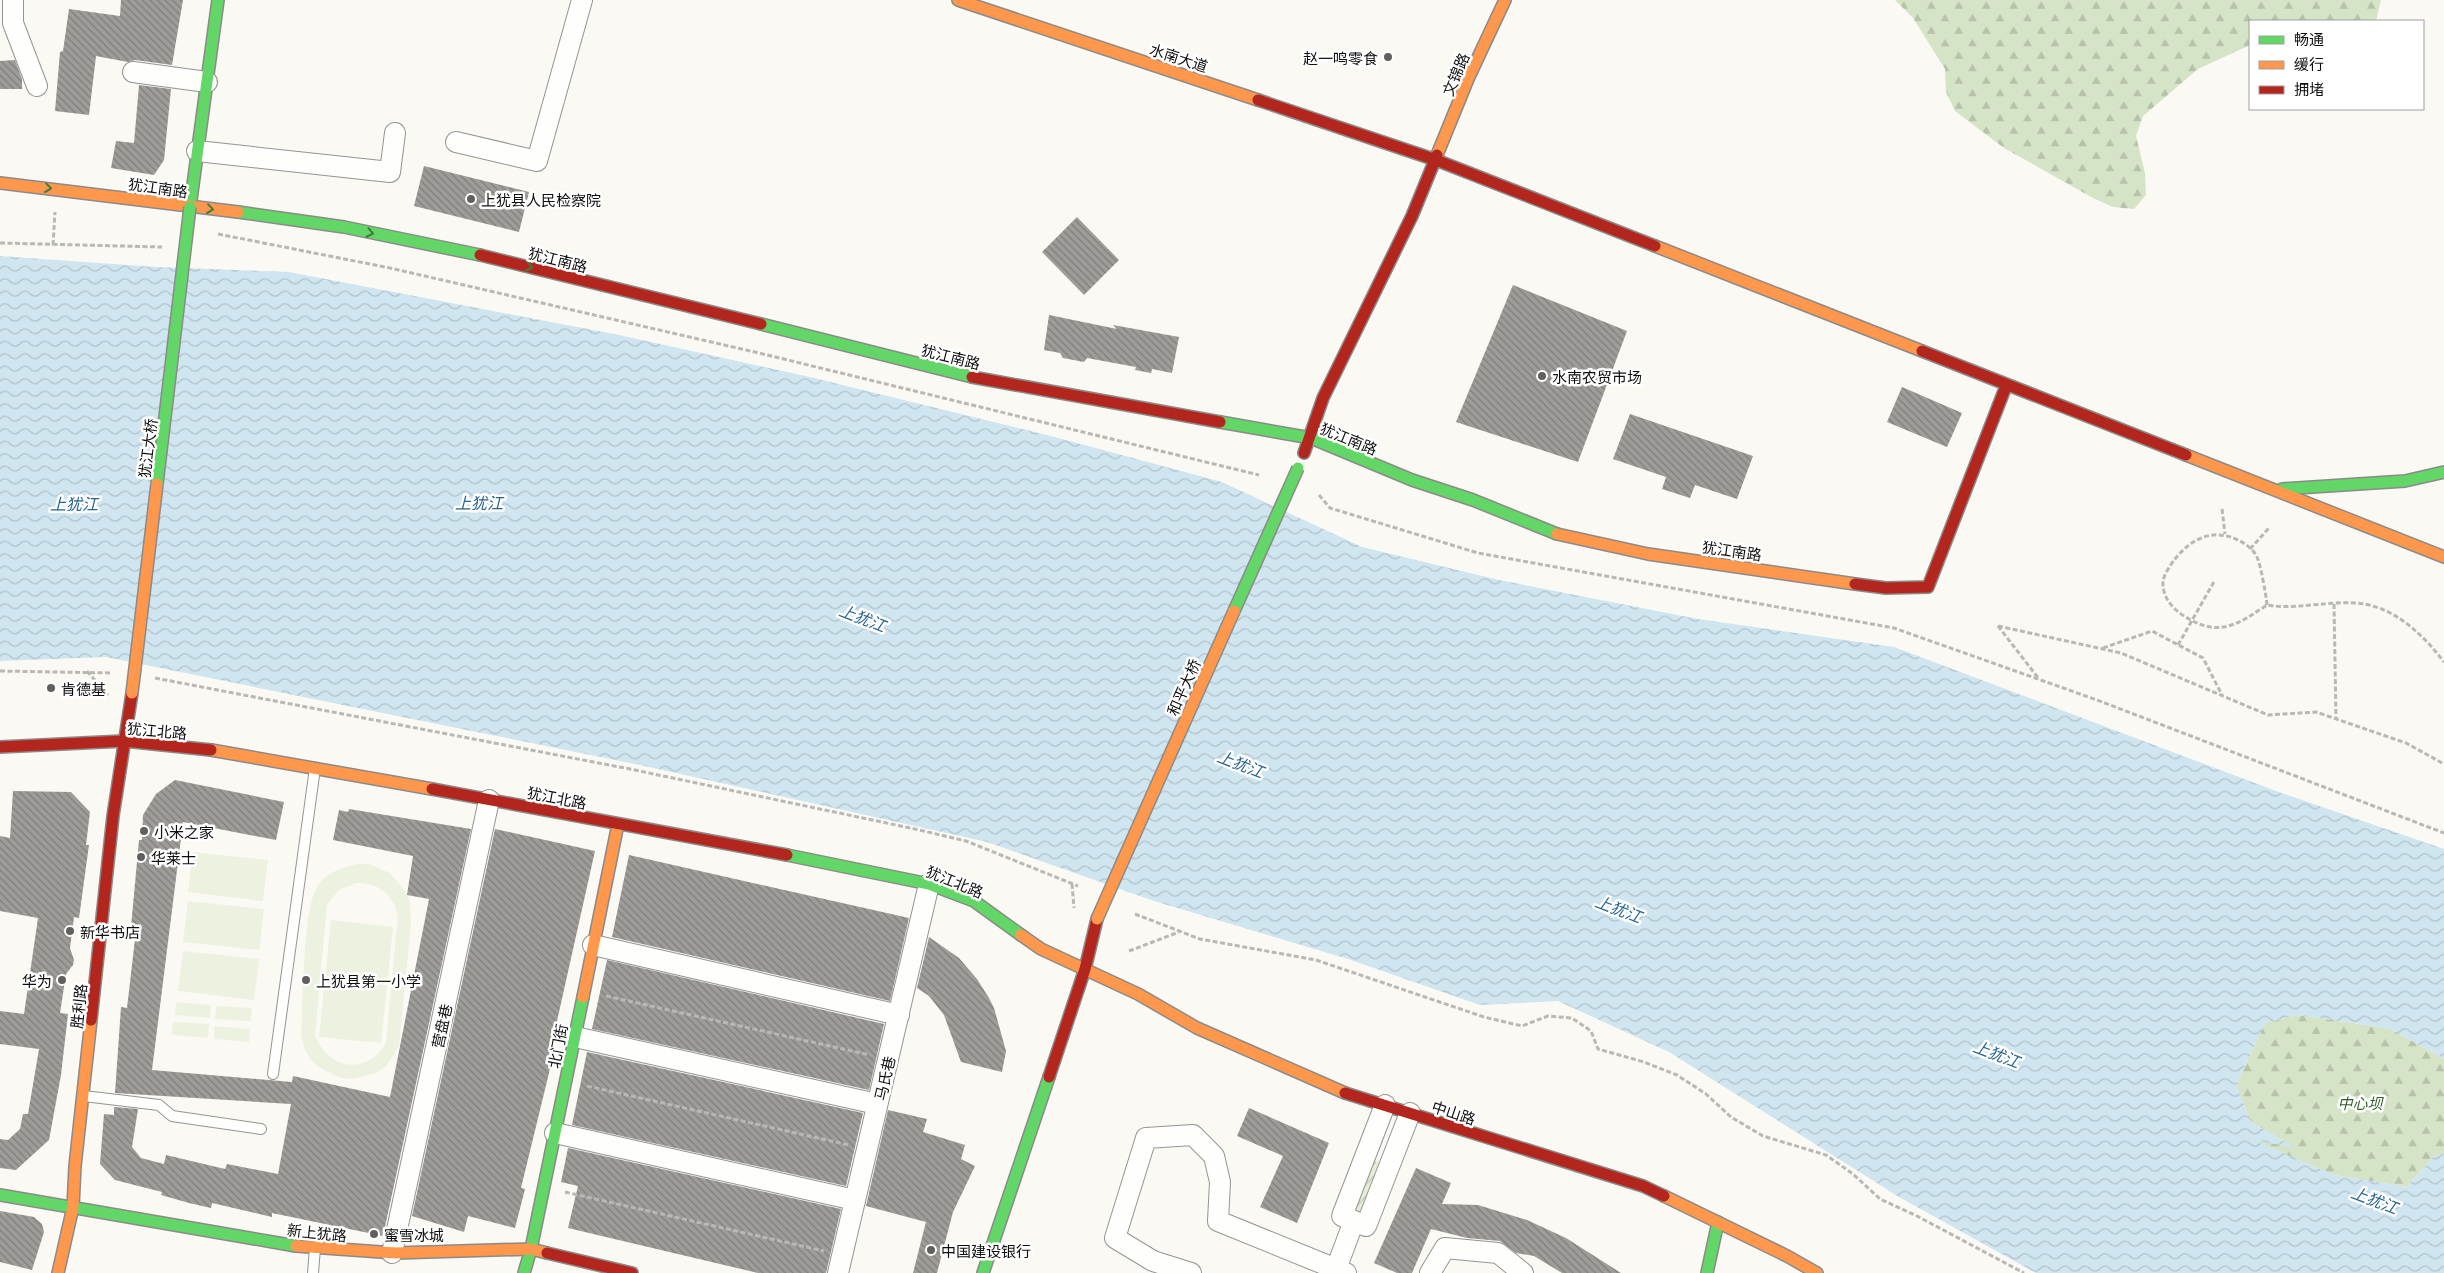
<svg xmlns="http://www.w3.org/2000/svg" width="2444" height="1273" viewBox="0 0 2444 1273" font-family="Georgia,'Noto Sans SC',serif">
	<style>
		.forest { fill: url(#forest-firs) }
		.garden { fill: url(#garden-furrows) }
		.pitch { fill: #edf2e0; fill-rule: evenodd }
		.water { fill: url(#water-waves) }
		.building { fill: url(#building-back-hatch) }
		.lines { fill: none; stroke-linecap: round; stroke-linejoin: round }
		.lane-casing { stroke: #949492; stroke-width: 12 }
		.street-casing { stroke: #949492; stroke-width: 22 }
		.fast-casing { stroke: #8b8a88; stroke-width: 14 }
		.slow-casing { stroke: #8b8a88; stroke-width: 14 }
		.jam-casing { stroke: #8b8a88; stroke-width: 14 }
		.path { stroke: #b8b8b7; stroke-width: 3; stroke-dasharray: 5 2.5; stroke-linecap: butt }
		.lane { stroke: #fefefd; stroke-width: 10 }
		.street { stroke: #fefefd; stroke-width: 20 }
		.fast { stroke: #63d668; stroke-width: 11 }
		.slow { stroke: #ff974d; stroke-width: 11 }
		.jam { stroke: #b3261e; stroke-width: 11 }
		.fast-bridge-casing { stroke: #8b8a88; stroke-width: 14; stroke-linecap: butt }
		.slow-bridge-casing { stroke: #8b8a88; stroke-width: 14; stroke-linecap: butt }
		.fast-bridge { stroke: #63d668; stroke-width: 11 }
		.slow-bridge { stroke: #ff974d; stroke-width: 11 }
		.oneway { stroke: #3d7c40 }
		.poi-dot { fill: #61605e; stroke: #fff; stroke-width: 2 }
		.labels { text-anchor: middle; dominant-baseline: central; stroke-width: 5; stroke-linejoin: round; paint-order: stroke }
		.street-label { font-size: 15px; fill: #0e0e0e; stroke: #fff }
		.poi-label { font-size: 15px; fill: #0e0e0e; stroke: #fff; text-anchor: start }
		.park-label { font-size: 15px; font-style: italic; fill: #325f26; stroke: #fff }
		.water-label { font-size: 16px; font-style: italic; fill: #266492; stroke: #fff }
	</style>
	<defs>
		<pattern id="forest-firs" width="22" height="20" patternUnits="userSpaceOnUse" patternTransform="scale(1.25)"><rect width="22" height="20" fill="#d5e4c6"/><path d="M5 1l3.5 6h-7zM16 11l3.5 6h-7z" fill="#b6c2a9"/></pattern>
		<pattern id="garden-furrows" width="10" height="10" patternUnits="userSpaceOnUse" patternTransform="scale(1.25)"><rect width="10" height="10" fill="#e4edd6"/><path d="M-1 1l2-2M0 10L10 0M9 11l2-2" fill="none" stroke="#c2cab6"/></pattern>
		<pattern id="water-waves" width="16" height="10" patternUnits="userSpaceOnUse" patternTransform="scale(1.25)"><rect width="16" height="10" fill="#cfe5f0"/><path d="M0 5q4-4 8 0t8 0" fill="none" stroke="#b1c3cd"/></pattern>
		<pattern id="building-back-hatch" width="6" height="6" patternUnits="userSpaceOnUse" patternTransform="scale(1.25)"><rect width="6" height="6" fill="#9e9d99"/><path d="M-1 5l2 2M0 0l6 6M5-1l2 2" fill="none" stroke="#7f7e7b"/></pattern>
	</defs>
	<rect width="100%" height="100%" fill="#faf9f4"/>
	<g class="forest">
		<path d="M1895,0H2381L2376,21H2250V45L2198,69L2143,116L2136,136L2145,173L2146,195L2134,209L2113,207L2093,198L2004,148L1955,111L1946,92L1945,69L1913,18Z"/>
		<path d="M2297,1015L2389,1028L2444,1059V1153L2433,1157L2407,1187L2334,1175L2250,1139L2294,1147L2251,1122L2236,1085L2265,1023Z"/>
	</g>
	<path class="garden" d="M1371,1160L1383,1164L1363,1217L1351,1213Z"/>
	<g class="pitch">
		<path d="M193,852L268,860L263,901L188,892Z"/>
		<path d="M358,864H369L390,873L405,891L410,901L411,924L399,1046L386,1066L376,1073L353,1079L341,1078L320,1068L311,1060L305,1050L301,1035C303,1004 303,912 316,889C325,873 341,867 358,864ZM356,883C378,883 392,893 398,915L386,1043C366,1076 328,1070 315,1035L327,905L339,890Z"/>
		<path d="M188,901L264,909L259,950L183,942Z"/>
		<path d="M331,920L393,927L381,1043L319,1037Z"/>
		<path d="M183,951L259,959L254,1000L178,991Z"/>
		<path d="M176,1002L211,1005L210,1018L175,1015Z"/>
		<path d="M216,1006L252,1008L251,1021L215,1019Z"/>
		<path d="M173,1022L209,1024L208,1038L172,1035Z"/>
		<path d="M214,1026L250,1029L249,1042L214,1039Z"/>
	</g>
	<path class="water" d="M0,256L156,267L289,272L619,335L810,377L1051,436L1222,482L1362,547L1499,580L1698,619L1894,647L2276,791L2444,849V1059L2389,1028L2297,1015L2265,1023L2236,1085L2251,1122L2296,1148L2253,1140L2334,1175L2407,1187L2433,1157L2444,1153V1273H2036L1899,1197L1669,1052L1558,1001L1480,1005L1348,959L1154,901L987,842L640,765L106,657L0,661Z"/>
	<g class="building">
		<path d="M121,0H183L172,65L135,60L128,62L96,56L89,115L55,111L60,52L63,51L69,9L120,16Z"/>
		<path d="M15,60L22,79V89H0V61Z"/>
		<path d="M139,85L171,89L164,160L154,175L111,168L116,141L134,143Z"/>
		<path d="M424,166L529,192L519,232L414,206Z"/>
		<path d="M1077,217L1119,260L1084,295L1042,252Z"/>
		<path d="M1513,285L1627,331L1578,462L1456,422Z"/>
		<path d="M1049,315L1117,329L1113,325L1179,337L1172,373L1152,369L1151,373L1135,370L1136,367L1087,358L1084,362L1063,358L1060,353L1044,350Z"/>
		<path d="M1902,387L1962,413L1947,447L1887,422Z"/>
		<path d="M1630,414L1753,456L1737,499L1695,485L1690,498L1662,489L1666,477L1613,459Z"/>
		<path d="M175,780L284,802L276,840L183,822L152,1070L292,1082L293,1076L390,1097L429,899L407,895L413,856L333,840L339,810L348,812L349,809L471,829L383,1236L272,1213V1217L212,1203L211,1208L189,1203L161,1195L162,1192L115,1180L100,1164L104,1114L114,1115V1107L138,1109L132,1147L141,1158L164,1164L166,1155L225,1169L227,1164L278,1174L291,1104L115,1093L121,1007L127,1008L135,939L130,938L139,840H142L143,815L156,794Z"/>
		<path d="M13,791L71,792L90,812L86,845H89L79,918L74,917L70,948L74,960L73,965L66,974L60,1013L68,1014L61,1075L49,1140L16,1170L0,1168V1139L8,1140L20,1129L23,1114H28L39,1049L0,1044V1011L24,1014L38,918L0,911V836L10,838Z"/>
		<path d="M495,829L595,851L555,1030L557,1031L549,1073L521,1188L525,1189L515,1228L468,1216L464,1232L412,1216Z"/>
		<path d="M629,855L909,918L890,1001L612,937Z"/>
		<path d="M929,937L959,958L977,979L989,998L994,1008L1006,1051L1002,1072L961,1062L944,1015L929,996L917,988Z"/>
		<path d="M607,960L884,1024L869,1090L592,1029Z"/>
		<path d="M587,1052L863,1113L846,1186L572,1125Z"/>
		<path d="M1249,1108L1329,1143L1297,1223L1260,1207L1283,1156L1237,1136Z"/>
		<path d="M888,1110L927,1119L923,1132L965,1145L961,1159L975,1166L953,1212L937,1273H913L926,1222L866,1206Z"/>
		<path d="M568,1148L841,1209L826,1273H758L568,1228L578,1186L561,1182Z"/>
		<path d="M1416,1168L1451,1183L1442,1204L1478,1205L1527,1220L1566,1238L1621,1273H1562L1534,1256L1516,1253L1500,1241L1467,1238L1431,1229L1412,1273H1397L1374,1263Z"/>
		<path d="M0,1211L34,1217L42,1224L44,1232L32,1270L0,1262Z"/>
	</g>
	<g class="lines">
		<defs>
			<g id="lane">
				<path d="M273,1074L315,768"/>
				<path d="M84,1096L159,1105L172,1116L261,1129"/>
				<path d="M313,1273L315,1248"/>
			</g>
			<g id="street">
				<path d="M13,0V23L37,86"/>
				<path d="M133,72L207,82"/>
				<path d="M456,142L537,161L582,0"/>
				<path d="M197,151L390,172L395,133"/>
				<path d="M593,945L899,1015"/>
				<path d="M575,1037L877,1104"/>
				<path d="M1385,1105L1342,1216L1366,1226L1410,1113"/>
				<path d="M555,1133L855,1200"/>
				<path d="M392,1253L489,800"/>
				<path d="M1336,1269L1354,1221"/>
				<path d="M838,1273L929,884"/>
				<path d="M1191,1273L1153,1261L1115,1238L1146,1138L1193,1135L1214,1156L1220,1182L1218,1221L1346,1273"/>
				<path d="M1430,1273L1445,1248L1498,1253L1523,1273"/>
			</g>
			<g id="fast">
				<path d="M190,207L218,0"/>
				<path d="M238,212L344,227L480,255"/>
				<path d="M761,324L972,377"/>
				<path d="M1220,422L1311,438L1412,480L1473,500L1557,534"/>
				<path d="M2282,489L2405,481L2444,472"/>
				<path d="M787,855L929,884L974,901L1021,935"/>
				<path d="M0,1195L296,1246"/>
				<path d="M524,1273L531,1249L583,997"/>
				<path d="M983,1273L1049,1077"/>
				<path d="M1707,1273L1718,1222"/>
			</g>
			<g id="slow">
				<path d="M958,0L1258,100"/>
				<path d="M1437,155L1468,79L1505,0"/>
				<path d="M0,183L238,212"/>
				<path d="M1655,246L1922,351"/>
				<path d="M2186,455L2444,557"/>
				<path d="M1557,534L1648,554L1855,584"/>
				<path d="M211,750L432,789"/>
				<path d="M1021,935L1041,949L1138,994L1197,1028L1345,1093"/>
				<path d="M583,997L618,824"/>
				<path d="M1664,1196L1787,1256L1817,1273"/>
				<path d="M296,1246L395,1253L531,1249L547,1253"/>
				<path d="M58,1273L73,1207L75,1166L91,1020"/>
			</g>
			<g id="jam">
				<path d="M1258,100L1436,160L1655,246"/>
				<path d="M480,255L761,324"/>
				<path d="M1922,351L2186,455"/>
				<path d="M972,377L1220,422"/>
				<path d="M1304,453L1323,398L1412,216L1437,155"/>
				<path d="M1855,584L1886,588L1928,587L2006,386"/>
				<path d="M0,747L124,741L211,750"/>
				<path d="M432,789L787,855"/>
				<path d="M91,1020L113,816L132,693"/>
				<path d="M1049,1077L1085,969L1097,919"/>
				<path d="M1345,1093L1643,1186L1664,1196"/>
				<path d="M547,1253L632,1273"/>
			</g>
		</defs>
		<use href="#lane" class="lane-casing"/>
		<use href="#street" class="street-casing"/>
		<use href="#fast" class="fast-casing"/>
		<use href="#slow" class="slow-casing"/>
		<use href="#jam" class="jam-casing"/>
		<g class="path">
			<path d="M218,234L390,268L759,353L1259,475"/>
			<path d="M0,243L162,247"/>
			<path d="M53,245L55,212"/>
			<path d="M1319,495L1330,508L1478,553L1894,628L2097,700L2444,833"/>
			<path d="M2222,509L2225,534"/>
			<path d="M2250,549L2269,528"/>
			<path d="M2334,604L2336,719"/>
			<path d="M2267,605C2266,595 2261,566 2257,557C2254,550 2245,543 2238,540C2213,528 2192,538 2175,559C2171,564 2163,576 2163,582C2162,600 2177,613 2191,620C2222,637 2241,622 2267,605C2296,610 2325,601 2355,603C2392,605 2422,633 2444,662"/>
			<path d="M1998,626L2121,653L2268,715L2316,712L2406,743L2444,764"/>
			<path d="M1998,626L2039,679"/>
			<path d="M2178,645L2215,580"/>
			<path d="M2103,648L2152,631L2203,658L2222,695"/>
			<path d="M0,671L112,673"/>
			<path d="M87,671L108,695"/>
			<path d="M155,678L630,769L915,829L966,841L1078,886"/>
			<path d="M1072,884L1074,908"/>
			<path d="M1135,914L1200,939L1316,960L1484,1017L1522,1026L1548,1016L1572,1018L1591,1031L1598,1049L1644,1062L1677,1075L1706,1094L1731,1117L1763,1136L1826,1155L1853,1174L1880,1199L1917,1216L2024,1273"/>
			<path d="M1129,951L1179,932"/>
			<path d="M606,996L870,1055"/>
			<path d="M587,1086L849,1145"/>
			<path d="M565,1192L824,1251"/>
		</g>
		<use href="#lane" class="lane"/>
		<use href="#street" class="street"/>
		<use href="#fast" class="fast"/>
		<use href="#slow" class="slow"/>
		<use href="#jam" class="jam"/>
		<defs>
			<g id="fast-bridge">
				<path d="M157,484L190,207"/>
				<path d="M1234,611L1298,468"/>
			</g>
			<g id="slow-bridge">
				<path d="M132,693L157,484"/>
				<path d="M1097,919L1234,611"/>
			</g>
		</defs>
		<use href="#fast-bridge" class="fast-bridge-casing"/>
		<use href="#slow-bridge" class="slow-bridge-casing"/>
		<use href="#fast-bridge" class="fast-bridge"/>
		<use href="#slow-bridge" class="slow-bridge"/>
	</g>
	<defs><path id="oneway-chevron" d="M-2-3.5L2.5 0L-2 3.5" fill="none" stroke-width="1.6" stroke-linecap="round" stroke-linejoin="round" transform="scale(1.25)"/></defs>
	<g class="oneway">
		<use href="#oneway-chevron" transform="translate(48 188) rotate(7)"/>
		<use href="#oneway-chevron" transform="translate(210 209) rotate(7)"/>
		<use href="#oneway-chevron" transform="translate(370 233) rotate(12)"/>
		<use href="#oneway-chevron" transform="translate(529 267) rotate(14)"/>
	</g>
	<g class="poi-dot">
		<circle cx="1388" cy="57" r="5"/>
		<circle cx="471" cy="199" r="5"/>
		<circle cx="1542" cy="376" r="5"/>
		<circle cx="51" cy="688" r="5"/>
		<circle cx="144" cy="831" r="5"/>
		<circle cx="141" cy="857" r="5"/>
		<circle cx="70" cy="931" r="5"/>
		<circle cx="62" cy="980" r="5"/>
		<circle cx="306" cy="980" r="5"/>
		<circle cx="374" cy="1234" r="5"/>
		<circle cx="931" cy="1250" r="5"/>
	</g>
	<g class="labels">
		<g class="street-label">
			<text transform="translate(1179 57) rotate(18)">水南大道</text>
			<text transform="translate(1455 74) rotate(-67)">文锦路</text>
			<text transform="translate(158 187) rotate(8)">犹江南路</text>
			<text transform="translate(558 259) rotate(14)">犹江南路</text>
			<text transform="translate(951 356) rotate(14)">犹江南路</text>
			<text transform="translate(1349 438) rotate(22)">犹江南路</text>
			<text transform="translate(147 448) rotate(-83)">犹江大桥</text>
			<text transform="translate(1732 550) rotate(8)">犹江南路</text>
			<text transform="translate(1183 687) rotate(-66)">和平大桥</text>
			<text transform="translate(157 730) rotate(5)">犹江北路</text>
			<text transform="translate(557 797) rotate(11)">犹江北路</text>
			<text transform="translate(955 881) rotate(22)">犹江北路</text>
			<text transform="translate(78 1006) rotate(-84)">胜利路</text>
			<text transform="translate(441 1026) rotate(-78)">营盘巷</text>
			<text transform="translate(557 1046) rotate(-79)">北门街</text>
			<text transform="translate(884 1078) rotate(-77)">马氏巷</text>
			<text transform="translate(1454 1112) rotate(18)">中山路</text>
			<text transform="translate(317 1232) rotate(6)">新上犹路</text>
		</g>
		<g class="poi-label">
			<text x="1378" y="57" text-anchor="end">赵一鸣零食</text>
			<text x="481" y="199">上犹县人民检察院</text>
			<text x="1552" y="376">水南农贸市场</text>
			<text x="61" y="688">肯德基</text>
			<text x="154" y="831">小米之家</text>
			<text x="151" y="857">华莱士</text>
			<text x="80" y="931">新华书店</text>
			<text x="52" y="980" text-anchor="end">华为</text>
			<text x="316" y="980">上犹县第一小学</text>
			<text x="384" y="1234">蜜雪冰城</text>
			<text x="941" y="1250">中国建设银行</text>
		</g>
		<g class="park-label">
			<text x="2360" y="1102">中心坝</text>
		</g>
		<g class="water-label">
			<text x="479" y="502">上犹江</text>
			<text x="74" y="503">上犹江</text>
			<text transform="translate(863 617) rotate(21)">上犹江</text>
			<text transform="translate(1241 763) rotate(21)">上犹江</text>
			<text transform="translate(1619 908) rotate(21)">上犹江</text>
			<text transform="translate(1997 1053) rotate(21)">上犹江</text>
			<text transform="translate(2375 1199) rotate(21)">上犹江</text>
		</g>
	</g>
	<rect x="2249" y="20" width="175" height="90" fill="#ffffff" stroke="#9f9f9f"/>
	<rect x="2259" y="36" width="25" height="8" fill="#63d668" stroke="#9f9f9f"/>
	<text x="2294" y="45" font-size="15" fill="#0e0e0e">畅通</text>
	<rect x="2259" y="61" width="25" height="8" fill="#ff974d" stroke="#9f9f9f"/>
	<text x="2294" y="70" font-size="15" fill="#0e0e0e">缓行</text>
	<rect x="2259" y="86" width="25" height="8" fill="#b3261e" stroke="#9f9f9f"/>
	<text x="2294" y="95" font-size="15" fill="#0e0e0e">拥堵</text>
</svg>
